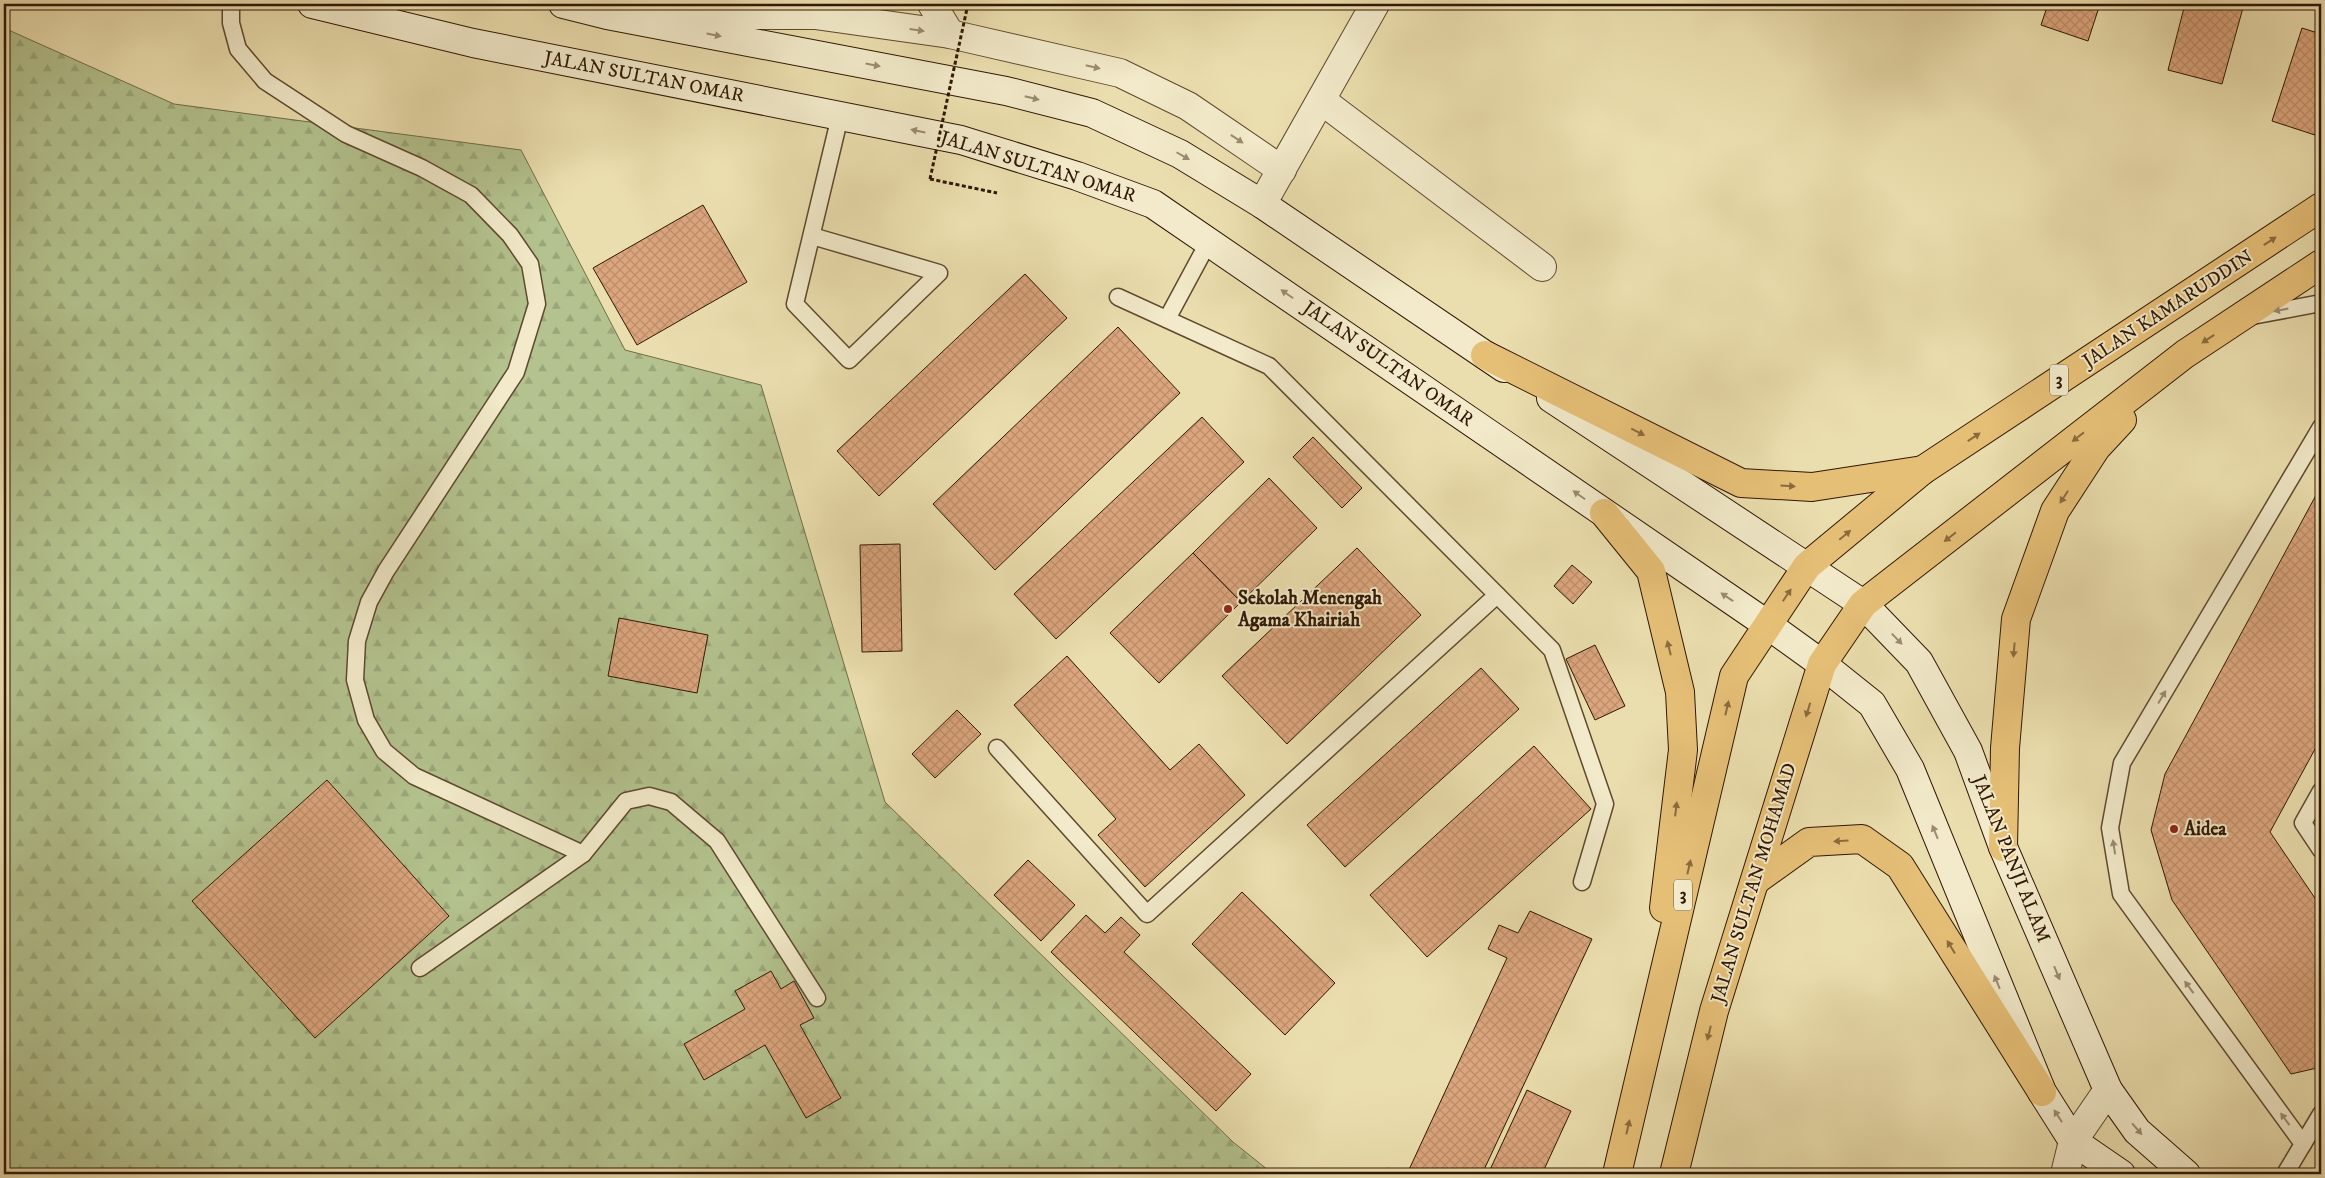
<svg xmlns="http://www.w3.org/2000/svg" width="2325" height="1178" viewBox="0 0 2325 1178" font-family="'IM FELL DW Pica',serif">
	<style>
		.forest { fill: url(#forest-firs); stroke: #726c49 }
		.building { fill: url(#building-cross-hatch); stroke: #301704 }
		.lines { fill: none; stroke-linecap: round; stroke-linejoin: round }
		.lane-casing { stroke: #5f492e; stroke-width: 19 }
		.street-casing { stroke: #5f492e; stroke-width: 30 }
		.secondary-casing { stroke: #301704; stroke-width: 30 }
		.highway-casing { stroke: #301704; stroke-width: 30 }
		.path { stroke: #301704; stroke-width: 3; stroke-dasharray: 4 2.5; stroke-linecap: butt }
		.lane { stroke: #f2eaca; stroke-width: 16 }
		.street { stroke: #f2eaca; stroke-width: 28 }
		.secondary { stroke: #f2eaca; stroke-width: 28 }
		.highway { stroke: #e6bf77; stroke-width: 28 }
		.path-bridge { stroke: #301704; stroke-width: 3; stroke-dasharray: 4 2.5; stroke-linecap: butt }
		.oneway { fill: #9b8b71 }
		.oneway2 { fill: #8b6b3e }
		.poi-dot { fill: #8f2418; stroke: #f2eaca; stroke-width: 2 }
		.labels { text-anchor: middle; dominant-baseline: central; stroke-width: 4; stroke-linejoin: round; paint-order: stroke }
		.shield { fill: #f2eaca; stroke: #6a563f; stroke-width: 1 }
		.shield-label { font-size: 18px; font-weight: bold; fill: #301704 }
		.street-label { font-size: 19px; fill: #301704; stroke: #f2eaca }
		.poi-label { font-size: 19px; font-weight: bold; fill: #301704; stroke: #f2eaca; text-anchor: start }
	</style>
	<defs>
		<pattern id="forest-firs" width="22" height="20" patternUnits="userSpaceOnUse" patternTransform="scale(1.25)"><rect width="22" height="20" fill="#b3c28e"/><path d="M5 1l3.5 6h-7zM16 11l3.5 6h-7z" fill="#9aa679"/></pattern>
		<pattern id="building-cross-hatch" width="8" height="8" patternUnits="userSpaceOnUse" patternTransform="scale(1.25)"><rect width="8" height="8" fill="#dba57d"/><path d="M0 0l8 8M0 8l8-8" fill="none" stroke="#bc8d6a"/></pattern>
	</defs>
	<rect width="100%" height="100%" fill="#ebdeae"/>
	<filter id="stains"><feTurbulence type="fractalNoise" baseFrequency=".004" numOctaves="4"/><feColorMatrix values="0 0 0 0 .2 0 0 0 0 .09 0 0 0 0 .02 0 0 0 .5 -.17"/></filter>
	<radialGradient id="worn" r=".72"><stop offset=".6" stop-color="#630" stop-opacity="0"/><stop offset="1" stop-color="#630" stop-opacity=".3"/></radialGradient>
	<path class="forest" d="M4,28L174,104L521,150L625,350L761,385L885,802L1233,1142L1273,1174H4Z"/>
	<g class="building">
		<path d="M2048,4H2100L2088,41L2041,25Z"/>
		<path d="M2185,4H2244L2222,84L2168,70Z"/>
		<path d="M2302,28L2321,34V137L2272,121Z"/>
		<path d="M703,205L747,282L637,345L593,268Z"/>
		<path d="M1025,274L1067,318L879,496L837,451Z"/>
		<path d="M1118,327L1180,393L995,570L933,504Z"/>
		<path d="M1202,417L1244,462L1056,639L1014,594Z"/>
		<path d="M1313,437L1362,488L1342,508L1293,457Z"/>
		<path d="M1269,478L1317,528L1241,602L1193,553Z"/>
		<path d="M2321,486V738L2270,832L2321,907V1061L2317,1068L2291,1074L2172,900L2151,830L2165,774Z"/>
		<path d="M900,544L902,651L862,652L860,545Z"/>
		<path d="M1357,548L1421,615L1287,744L1222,676Z"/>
		<path d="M1193,553L1241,602L1159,683L1110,633Z"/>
		<path d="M1572,565L1592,582L1573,604L1554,586Z"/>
		<path d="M619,618L708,635L697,693L608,676Z"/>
		<path d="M1595,645L1625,706L1595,720L1566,659Z"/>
		<path d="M1067,656L1170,770L1199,744L1245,795L1145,887L1098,835L1116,819L1014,705Z"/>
		<path d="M1481,668L1519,709L1345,867L1307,825Z"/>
		<path d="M957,710L981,734L935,778L912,754Z"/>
		<path d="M1534,746L1591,809L1427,957L1370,895Z"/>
		<path d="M327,780L449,916L315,1038L192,901Z"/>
		<path d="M1028,860L1075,905L1041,941L994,895Z"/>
		<path d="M1242,892L1335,983L1285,1035L1192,944Z"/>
		<path d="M1530,911L1592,939L1482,1174H1407L1507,958L1488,949L1499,925L1518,933Z"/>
		<path d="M1086,915L1105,933L1121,917L1140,935L1124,952L1251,1074L1216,1111L1051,952Z"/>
		<path d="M771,971L781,989L794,981L814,1018L800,1025L841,1098L806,1118L765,1045L704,1080L684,1044L745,1009L735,991Z"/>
		<path d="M1527,1090L1571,1111L1542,1174H1488Z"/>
		<path d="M1387,1168L1401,1174H1384Z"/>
	</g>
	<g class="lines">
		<defs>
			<g id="lane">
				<path d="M231,4V23L238,49L265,81L346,134L422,168L471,195L510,235L530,264L537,304L516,372L386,571L369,602L357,641L355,680L366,720L384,751L414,776L583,854"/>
				<path d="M812,236L939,273L849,360L795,304L840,116"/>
				<path d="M1118,297L1269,366L1552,650L1605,804L1582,882"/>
				<path d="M2252,316L2321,303"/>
				<path d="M1167,319L1209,241"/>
				<path d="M997,748L1147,914L1497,595"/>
				<path d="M2321,791L2303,823L2321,850"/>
				<path d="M420,968L583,854L626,801L649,796L671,802L717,841L817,998"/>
				<path d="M2303,1144L2321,1114"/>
				<path d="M2285,1174L2303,1144L2121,894L2110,828L2122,763L2321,427"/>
			</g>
			<g id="street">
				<path d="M932,4L950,34"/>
				<path d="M643,15H815L950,34L1120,73L1188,106L1282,170"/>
				<path d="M1321,100L1542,267"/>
				<path d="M1262,204L1375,4"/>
				<path d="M2065,1174L2073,1141L2108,1090"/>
			</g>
			<g id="secondary">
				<path d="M312,4L473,43L961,140L1077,176L1153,204L1768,625L1822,664L1872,704L1910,769L2042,1092L2073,1141L2121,1174"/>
				<path d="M563,4L607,15L1006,91L1092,113L1180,154L1262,204L1504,368"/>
				<path d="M1551,398L1863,604L1919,662L1968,751L2003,847L2108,1090L2137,1131L2186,1174"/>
			</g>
			<g id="highway">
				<path d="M1485,355L1741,483L1812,487L1923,470"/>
				<path d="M1604,513L1651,571L1680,692L1683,750L1664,908"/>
				<path d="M2003,847L2005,748L2016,619L2055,511L2096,448L2122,420"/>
				<path d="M1756,880L1809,842L1862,839L1900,866L2042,1092"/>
				<path d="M1617,1174L1734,676L1807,566L1923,470L2321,207"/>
				<path d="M1674,1174L1714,1011L1822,664L1863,604L2185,354L2321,264"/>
			</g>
		</defs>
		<use href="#lane" class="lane-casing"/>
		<use href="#street" class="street-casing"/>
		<use href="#secondary" class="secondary-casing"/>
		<use href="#highway" class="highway-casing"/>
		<g class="path">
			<path d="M1019,4L1039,8"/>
			<path d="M930,179L997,193"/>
		</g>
		<use href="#lane" class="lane"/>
		<use href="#street" class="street"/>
		<use href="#secondary" class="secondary"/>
		<use href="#highway" class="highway"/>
		<path class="path-bridge" d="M930,179L968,4"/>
	</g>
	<defs><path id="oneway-solid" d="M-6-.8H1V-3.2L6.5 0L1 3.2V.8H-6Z" transform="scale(1.25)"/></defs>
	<g class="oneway">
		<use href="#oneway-solid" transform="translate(917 30) rotate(8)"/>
		<use href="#oneway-solid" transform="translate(714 35) rotate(11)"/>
		<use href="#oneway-solid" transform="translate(873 65) rotate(11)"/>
		<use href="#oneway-solid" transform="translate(1093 67) rotate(13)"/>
		<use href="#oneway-solid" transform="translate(1032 98) rotate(14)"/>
		<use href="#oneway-solid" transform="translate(918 131) rotate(-168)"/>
		<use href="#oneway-solid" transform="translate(1237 139) rotate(34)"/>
		<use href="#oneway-solid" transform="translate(1183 156) rotate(30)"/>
		<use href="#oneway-solid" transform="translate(1287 294) rotate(-145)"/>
		<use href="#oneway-solid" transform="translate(2281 310) rotate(169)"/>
		<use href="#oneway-solid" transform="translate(1579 495) rotate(-145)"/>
		<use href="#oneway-solid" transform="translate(1727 597) rotate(-146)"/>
		<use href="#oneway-solid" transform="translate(1897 639) rotate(46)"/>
		<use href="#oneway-solid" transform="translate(2162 697) rotate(-59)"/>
		<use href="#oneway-solid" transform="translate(1935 832) rotate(-112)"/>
		<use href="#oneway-solid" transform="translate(2114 847) rotate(-99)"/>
		<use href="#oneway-solid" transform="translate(2057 973) rotate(67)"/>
		<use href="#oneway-solid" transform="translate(1997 982) rotate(-112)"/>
		<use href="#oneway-solid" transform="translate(2189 987) rotate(-126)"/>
		<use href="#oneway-solid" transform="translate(2058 1116) rotate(-123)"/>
		<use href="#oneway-solid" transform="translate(2285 1119) rotate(-126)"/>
		<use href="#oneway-solid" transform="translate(2137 1129) rotate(49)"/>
	</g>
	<g class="oneway2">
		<use href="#oneway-solid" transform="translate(2270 241) rotate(-33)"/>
		<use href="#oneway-solid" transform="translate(2208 339) rotate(147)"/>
		<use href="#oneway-solid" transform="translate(1638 432) rotate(27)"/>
		<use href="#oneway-solid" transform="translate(1974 437) rotate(-33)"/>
		<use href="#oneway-solid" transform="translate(2078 437) rotate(142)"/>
		<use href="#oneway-solid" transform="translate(1788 486) rotate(3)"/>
		<use href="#oneway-solid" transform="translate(2064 497) rotate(123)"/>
		<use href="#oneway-solid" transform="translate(1845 535) rotate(-40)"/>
		<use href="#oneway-solid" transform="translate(1950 537) rotate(142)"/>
		<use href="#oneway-solid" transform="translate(1787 595) rotate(-56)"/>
		<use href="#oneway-solid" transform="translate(1669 648) rotate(-104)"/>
		<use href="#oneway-solid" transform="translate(2014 650) rotate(95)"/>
		<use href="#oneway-solid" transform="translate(1727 708) rotate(-77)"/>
		<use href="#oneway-solid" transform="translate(1808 710) rotate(107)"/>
		<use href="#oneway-solid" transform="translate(1676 809) rotate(-83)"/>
		<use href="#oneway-solid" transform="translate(1841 841) rotate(176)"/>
		<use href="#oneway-solid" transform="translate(1689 867) rotate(-77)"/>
		<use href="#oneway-solid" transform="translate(1951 947) rotate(-122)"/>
		<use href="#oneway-solid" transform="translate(1709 1033) rotate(104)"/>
		<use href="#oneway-solid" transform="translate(1628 1127) rotate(-77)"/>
	</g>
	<g class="poi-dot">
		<circle cx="1228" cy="609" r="5"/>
		<circle cx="2174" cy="829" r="5"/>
	</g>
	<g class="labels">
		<g class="shield">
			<rect x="2050" y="364.5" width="18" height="31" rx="4"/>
			<rect x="1674" y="879.5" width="18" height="31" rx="4"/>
		</g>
		<g class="shield-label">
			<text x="2059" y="380">3</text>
			<text x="1683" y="895">3</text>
		</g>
		<g class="street-label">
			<text transform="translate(644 77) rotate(11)">JALAN SULTAN OMAR</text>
			<text transform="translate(1038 167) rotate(17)">JALAN SULTAN OMAR</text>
			<text transform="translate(2168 309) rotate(-33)">JALAN KAMARUDDIN</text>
			<text transform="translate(1388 364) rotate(35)">JALAN SULTAN OMAR</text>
			<text transform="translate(2011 859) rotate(68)">JALAN PANJI ALAM</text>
			<text transform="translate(1754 883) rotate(-73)">JALAN SULTAN MOHAMAD</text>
		</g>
		<g class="poi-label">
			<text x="1238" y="598">Sekolah Menengah<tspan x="1238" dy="22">Agama Khairiah</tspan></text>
			<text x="2184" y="829">Aidea</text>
		</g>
	</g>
	<rect width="2325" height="1178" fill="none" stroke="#ebdeae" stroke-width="20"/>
	<rect x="5" y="5" width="2315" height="1168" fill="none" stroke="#301704" stroke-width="2.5"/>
	<rect x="10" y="10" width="2305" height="1158" fill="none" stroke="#301704"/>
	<rect width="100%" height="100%" filter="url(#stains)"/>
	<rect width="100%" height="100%" fill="url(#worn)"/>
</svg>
